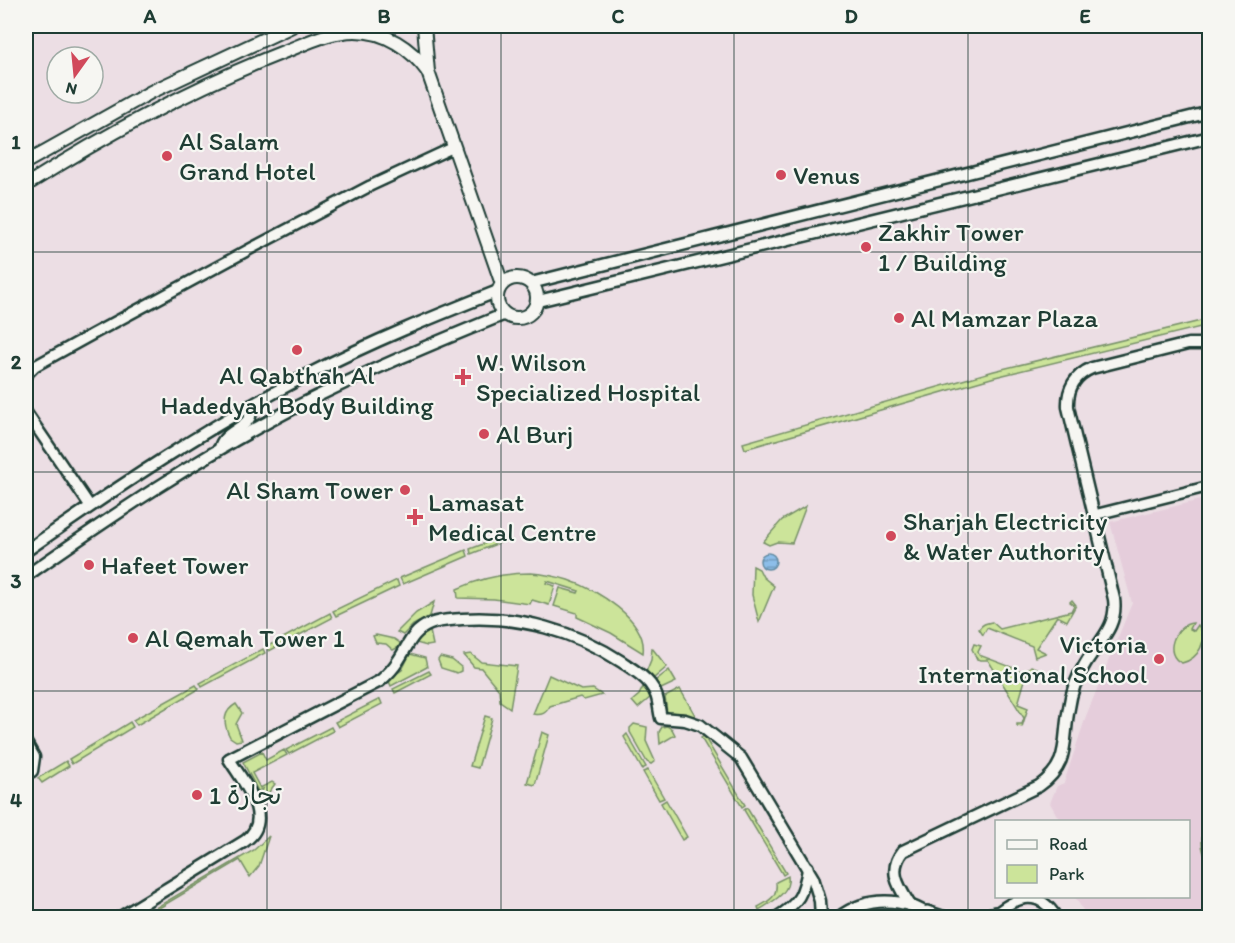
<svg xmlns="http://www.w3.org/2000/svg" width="1235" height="943" viewBox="0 0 1235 943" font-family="Itim,'Playpen Sans Arabic',sans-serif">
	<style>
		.built { fill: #e5cddb }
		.green { fill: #cce49a; stroke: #769067; stroke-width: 1.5 }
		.water { fill: url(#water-rules); stroke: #618aa1; stroke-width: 1.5 }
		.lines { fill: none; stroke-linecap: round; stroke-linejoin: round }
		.minor-casing { stroke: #1f3d34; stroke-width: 14 }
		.tertiary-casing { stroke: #1f3d34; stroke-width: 15 }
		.secondary-casing { stroke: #1f3d34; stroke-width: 16 }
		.minor { stroke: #f6f6f2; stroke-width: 9 }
		.tertiary { stroke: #f6f6f2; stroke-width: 10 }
		.secondary { stroke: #f6f6f2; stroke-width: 12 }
		.grid { fill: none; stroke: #1f3d34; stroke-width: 1.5; stroke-opacity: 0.55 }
		.poi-dot { fill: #d1495b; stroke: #f6f6f2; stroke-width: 2 }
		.labels { text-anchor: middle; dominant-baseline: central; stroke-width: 4.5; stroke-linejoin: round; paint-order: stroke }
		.poi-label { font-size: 26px; fill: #1f3d34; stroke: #f6f6f2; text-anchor: start }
		.neatline { fill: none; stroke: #1f3d34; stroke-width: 2 }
		.grid-label { font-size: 20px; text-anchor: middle; font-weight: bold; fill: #1f3d34 }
	</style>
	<defs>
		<pattern id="water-rules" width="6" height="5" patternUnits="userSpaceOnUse" patternTransform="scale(1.5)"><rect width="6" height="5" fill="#8dbee9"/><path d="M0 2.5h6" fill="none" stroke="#739cbe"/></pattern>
	</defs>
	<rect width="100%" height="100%" fill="#ecdee4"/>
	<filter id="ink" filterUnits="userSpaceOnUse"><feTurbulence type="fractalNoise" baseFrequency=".0167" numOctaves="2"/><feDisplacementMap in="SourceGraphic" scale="12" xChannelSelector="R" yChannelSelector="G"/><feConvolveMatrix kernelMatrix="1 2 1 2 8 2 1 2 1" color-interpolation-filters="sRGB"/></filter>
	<g filter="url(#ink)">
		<path class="built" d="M1209,498V917H1087L1075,897L1188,896V822L1060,821L1050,803L1057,786L1064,783L1086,716L1132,603L1110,522Z"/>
		<g class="green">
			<path d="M1209,319V325L995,377L745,449L743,443L994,371Z"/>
			<path d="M806,506L792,543L777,542L769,545L763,542L782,520Z"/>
			<path d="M502,537L504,541L471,554L470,549Z"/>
			<path d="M466,550L468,556L403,584L400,578Z"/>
			<path d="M753,566L759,569L763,577L774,586L759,622L752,595Z"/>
			<path d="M531,573C543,574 556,576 568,580C595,589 648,619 643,653L611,633L577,617V613L554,606L560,588L578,593L579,591L547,581L546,583L555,586L549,605L532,600L530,604L494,599L458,598L457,589C481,578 504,573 531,573Z"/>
			<path d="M397,580L399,586L336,616L333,611Z"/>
			<path d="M1072,600L1076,605L1067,621L1057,616L1036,648L1046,653L1035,657L1032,646L987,628L983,635L979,629C982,624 986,623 992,622L1000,629L1071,611L1074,605L1070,602Z"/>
			<path d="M434,602L430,616L413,625L403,635L397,632L416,613Z"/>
			<path d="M330,613L332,618L269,651L266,647Z"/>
			<path d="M1193,623L1190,629L1194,631L1198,625C1210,640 1198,659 1182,663C1162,655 1175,624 1193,623Z"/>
			<path d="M430,631L433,645L427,646L416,643V640Z"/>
			<path d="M376,635L394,639L400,643L399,647L393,650L386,644L376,643L373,636Z"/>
			<path d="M974,644L981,646L978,652L979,655L1024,672L1031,666L1037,668L1035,675L1027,673L1018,704L1028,708L1022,727L1017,726V724H1022L1024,718L988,660H981L977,659L972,649Z"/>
			<path d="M652,648L667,667L654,678L646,672L651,660Z"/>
			<path d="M263,649L265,653L202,687L200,683Z"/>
			<path d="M410,654L425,658L427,667L391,686L388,679L402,670Z"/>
			<path d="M471,654L481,662L517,666L510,708L500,701L499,690L481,668L474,667L464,655Z"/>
			<path d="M440,657L452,660L461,667V671L457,673L441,668L438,660Z"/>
			<path d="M669,670L676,682L661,689L655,681Z"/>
			<path d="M429,671L431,674L395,693L393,689Z"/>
			<path d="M549,675L581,690L593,689L602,695L584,700L580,697L550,706C546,713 542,716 533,714Z"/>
			<path d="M196,685L199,689L137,725L133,720Z"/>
			<path d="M643,687L651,697L638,708L632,701L639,695Z"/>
			<path d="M680,689L696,717L682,713H667L665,697Z"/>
			<path d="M380,699L382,704L338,727L335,722Z"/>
			<path d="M236,704L242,713L236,724L242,740L236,741L230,737C223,724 222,712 236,704Z"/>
			<path d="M485,716L492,718L478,768L470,766Z"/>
			<path d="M130,722L133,727L72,764L69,759Z"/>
			<path d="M634,724L647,727L646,741L655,761L651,764L647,762L630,732V728Z"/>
			<path d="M667,726L672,729L675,735L660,744L659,732L662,727Z"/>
			<path d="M331,727L333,731L289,754L286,750Z"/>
			<path d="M542,732L549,735L535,785L527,783Z"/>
			<path d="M627,734L646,767L642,769L624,737Z"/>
			<path d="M704,736L745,805L742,807L701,738Z"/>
			<path d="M284,750L287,755L252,773L260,788L272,782L275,784L269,792L260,794L263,789L258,791L243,762L262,752L266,760Z"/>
			<path d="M66,761L69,766L42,783L38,778Z"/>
			<path d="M648,770L664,798L659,800L643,772Z"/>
			<path d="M666,800L687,837L682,840L661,803Z"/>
			<path d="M747,808L786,873L783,875L744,810Z"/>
			<path d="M1209,814V859L1206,858C1198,842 1203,830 1209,814Z"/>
			<path d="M269,836L259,866L250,877L240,860L144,917H140L254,850Z"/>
			<path d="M788,876C791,893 772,902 759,910L758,907C769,901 778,897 776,882Z"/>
		</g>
		<circle class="water" cx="768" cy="561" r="8"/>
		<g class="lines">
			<defs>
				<g id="minor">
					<path d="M26,375L35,366L93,334L252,248L370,186L454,147"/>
					<path d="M26,412L90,506"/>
					<path d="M1094,515L1210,486"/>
					<path d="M927,911L948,918"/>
					<path d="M775,918C800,903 803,894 808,867"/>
					<path d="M977,918L995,912"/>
					<path d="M991,918C1013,898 1038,886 1057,918"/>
				</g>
				<g id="tertiary">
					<path d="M531,283L1210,112"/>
					<path d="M538,301L1210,137"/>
					<path d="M220,448C224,428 257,428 250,406"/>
					<path d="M26,551C117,487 212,424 311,373C371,342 435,316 498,291"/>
					<path d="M26,576C113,515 201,456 296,407C364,372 434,343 505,314"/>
					<path d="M26,743L34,757L32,771L26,775"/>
					<path d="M910,905C899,887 887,871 903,851L1039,786C1071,763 1062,741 1069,708C1071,693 1077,677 1085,664C1098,642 1118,627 1114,599L1068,407C1067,389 1075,375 1092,368L1188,344H1210"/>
					<path d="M119,918L245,841C276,819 243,782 229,759L380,681C387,675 393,669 398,661C408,646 412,631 430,624C440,620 451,620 462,619C518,615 575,631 622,662C631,668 643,675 650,684C659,695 658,706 661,718L685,720L700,725L741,758L813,878L820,901L821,918"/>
					<path d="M838,918C866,896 905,896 933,918"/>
				</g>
				<g id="secondary">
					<path d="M424,26L428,72L502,284"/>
					<path d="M26,162L151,92L292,26"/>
					<path d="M26,185C107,134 192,88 281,53C305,44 329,31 355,31C385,31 411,48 428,72"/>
					<circle cx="517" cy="298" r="20"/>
				</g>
			</defs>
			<use href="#minor" class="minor-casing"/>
			<use href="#tertiary" class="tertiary-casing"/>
			<use href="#secondary" class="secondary-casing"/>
			<use href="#minor" class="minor"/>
			<use href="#tertiary" class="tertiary"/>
			<use href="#secondary" class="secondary"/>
		</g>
	</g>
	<path class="grid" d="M267,26V918M501,26V918M734,26V918M968,26V918M26,252H1210M26,472H1210M26,691H1210"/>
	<g class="poi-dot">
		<circle cx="167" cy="156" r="6"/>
		<circle cx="781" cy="175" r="6"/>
		<circle cx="866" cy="247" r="6"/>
		<circle cx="899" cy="318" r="6"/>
		<circle cx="297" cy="350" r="6"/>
		<path d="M460 368h6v6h6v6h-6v6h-6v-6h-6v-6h6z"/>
		<circle cx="484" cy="434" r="6"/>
		<circle cx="405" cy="490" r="6"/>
		<path d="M412 508h6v6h6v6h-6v6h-6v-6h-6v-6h6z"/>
		<circle cx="891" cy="536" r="6"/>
		<circle cx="89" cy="565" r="6"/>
		<circle cx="133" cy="638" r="6"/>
		<circle cx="1159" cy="659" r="6"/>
		<circle cx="197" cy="795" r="6"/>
	</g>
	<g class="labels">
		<g class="poi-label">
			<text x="179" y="141">Al Salam<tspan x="179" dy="30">Grand Hotel</tspan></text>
			<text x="793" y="175">Venus</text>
			<text x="878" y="232">Zakhir Tower<tspan x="878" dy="30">1 / Building</tspan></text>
			<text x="911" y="318">Al Mamzar Plaza</text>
			<text x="476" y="362">W. Wilson<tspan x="476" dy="30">Specialized Hospital</tspan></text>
			<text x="297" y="375" text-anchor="middle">Al Qabthah Al<tspan x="297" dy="30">Hadedyah Body Building</tspan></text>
			<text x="496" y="434">Al Burj</text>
			<text x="393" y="490" text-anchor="end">Al Sham Tower</text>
			<text x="428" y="502">Lamasat<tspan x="428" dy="30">Medical Centre</tspan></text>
			<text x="903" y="521">Sharjah Electricity<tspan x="903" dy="30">&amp; Water Authority</tspan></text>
			<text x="101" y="565">Hafeet Tower</text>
			<text x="145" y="638">Al Qemah Tower 1</text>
			<text x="1147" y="644" text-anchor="end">Victoria<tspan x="1147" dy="30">International School</tspan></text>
			<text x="209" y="795">تجارة 1</text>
		</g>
	</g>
	<rect width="1235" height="943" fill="none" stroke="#f6f6f2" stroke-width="66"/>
	<rect x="995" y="820" width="195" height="78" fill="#f6f6f2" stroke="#a0aca6" stroke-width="1.5"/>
	<rect x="1007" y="840" width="30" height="9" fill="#f6f6f2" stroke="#a0aca6" stroke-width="1.5"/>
	<text x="1049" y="850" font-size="18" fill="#1f3d34">Road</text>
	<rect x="1007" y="865" width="30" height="18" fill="#cce49a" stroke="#a0aca6" stroke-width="1.5"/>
	<text x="1049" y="880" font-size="18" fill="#1f3d34">Park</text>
	<g transform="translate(75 75) rotate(195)"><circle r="28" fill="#f6f6f2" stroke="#a0aca6" stroke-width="1.5"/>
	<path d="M0-4.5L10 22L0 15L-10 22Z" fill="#d1495b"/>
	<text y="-9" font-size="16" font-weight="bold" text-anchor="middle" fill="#1f3d34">N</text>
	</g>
	<rect x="33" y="33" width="1169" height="877" class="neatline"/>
	<g class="grid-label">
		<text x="150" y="23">A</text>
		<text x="384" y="23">B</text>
		<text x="618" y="23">C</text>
		<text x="851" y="23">D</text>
		<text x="1085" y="23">E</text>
		<text x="16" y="149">1</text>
		<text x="16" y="369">2</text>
		<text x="16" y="588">3</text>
		<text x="16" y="807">4</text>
	</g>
</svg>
